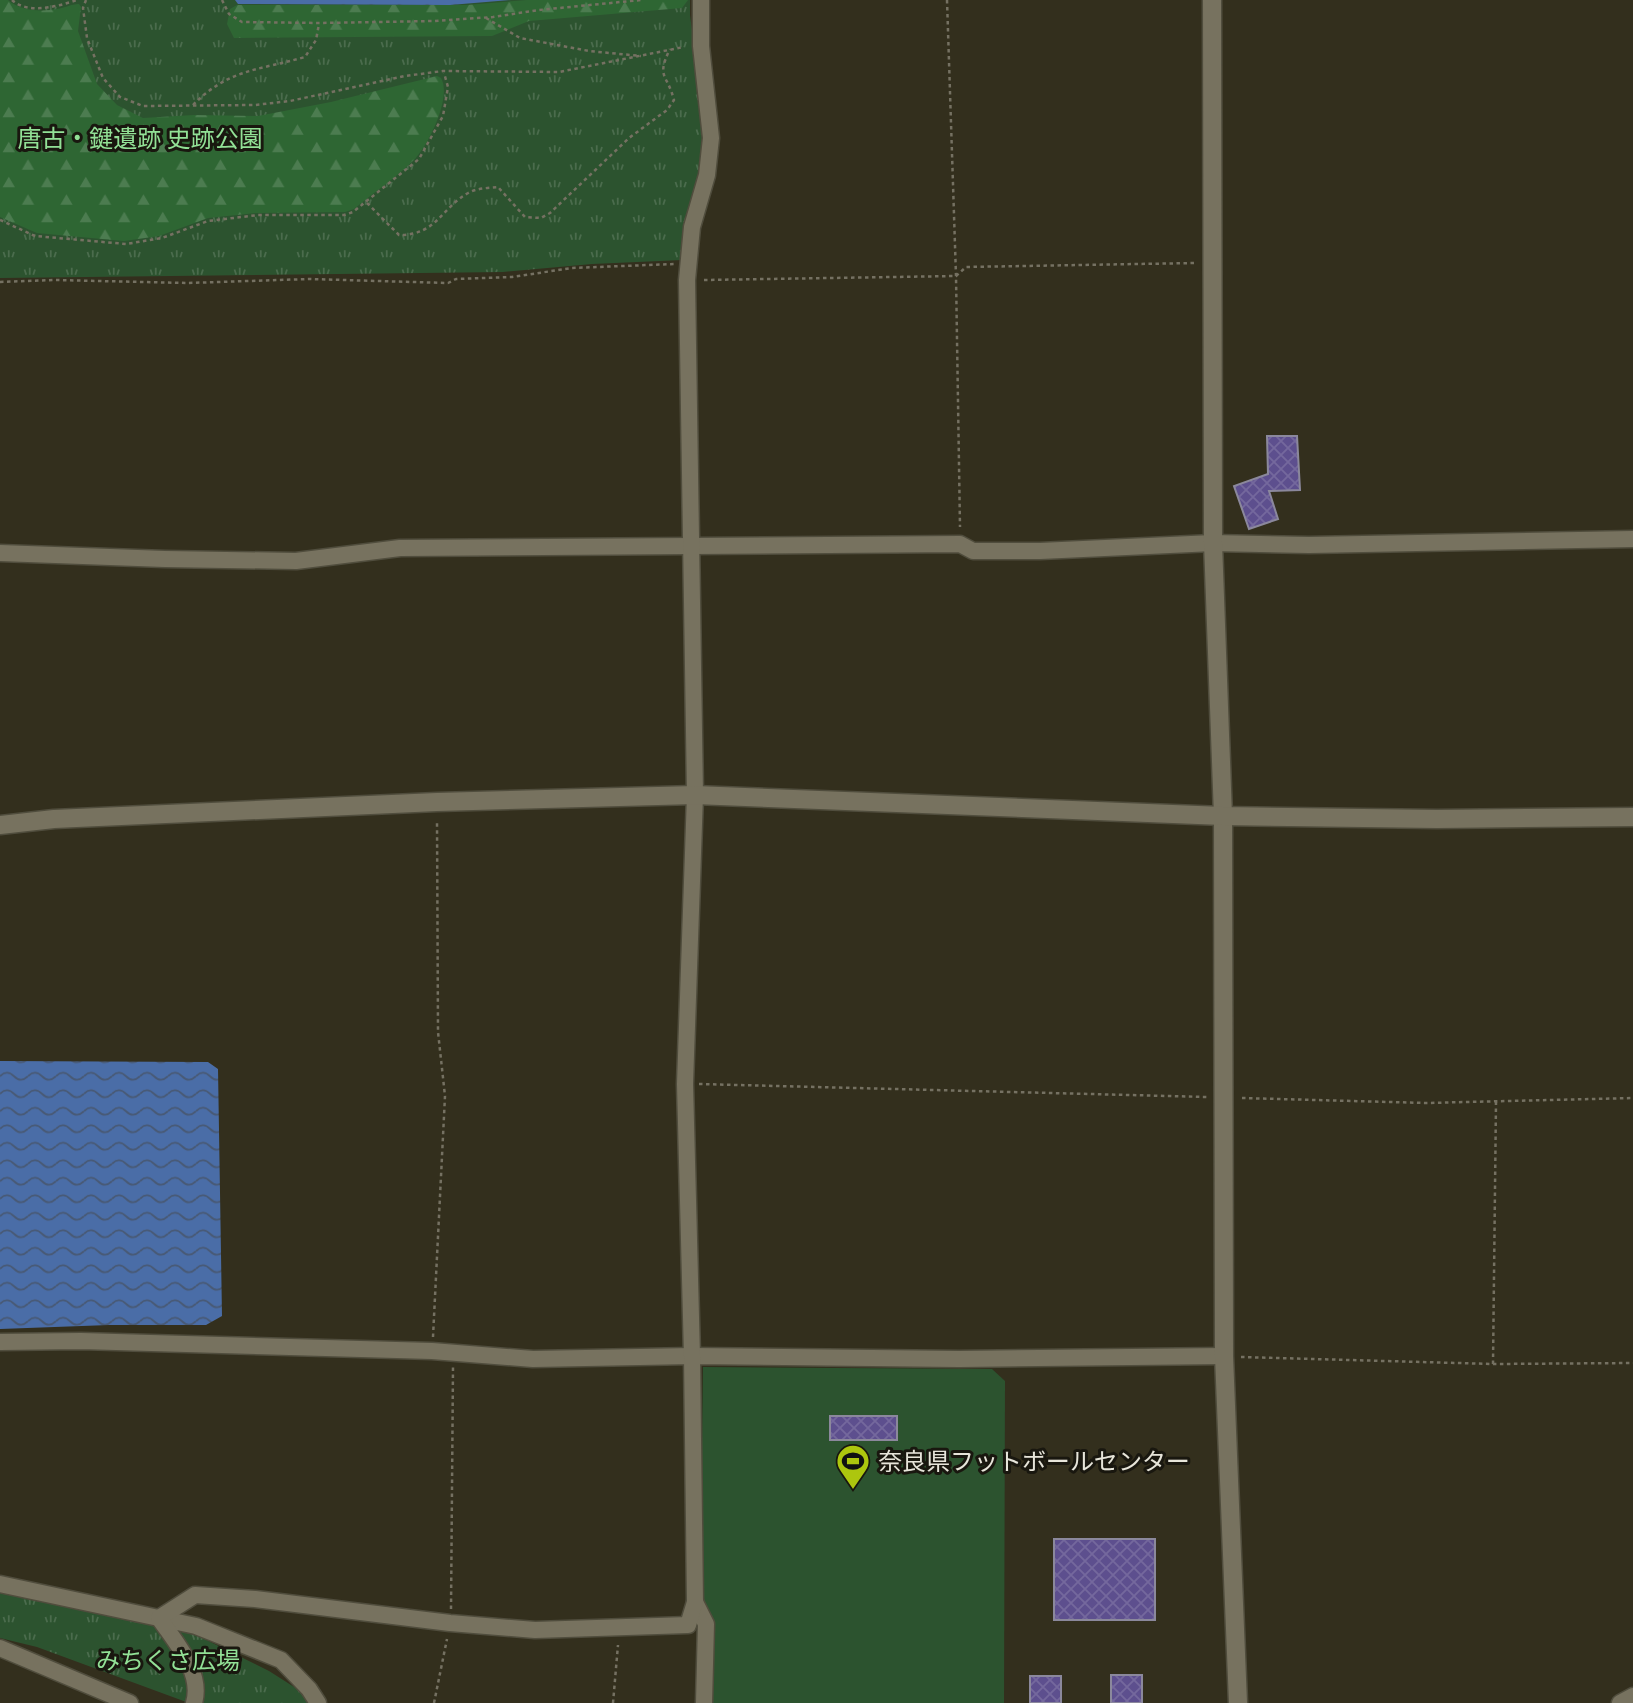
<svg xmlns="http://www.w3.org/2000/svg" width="1633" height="1703" viewBox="0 0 1633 1703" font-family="'Titillium Web','Noto Sans JP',sans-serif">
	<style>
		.grass { fill: url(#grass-tufts) }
		.forest { fill: url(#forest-firs) }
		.garden { fill: #2c532f }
		.water { fill: url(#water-waves) }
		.building { fill: url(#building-cross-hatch); stroke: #8b889c; stroke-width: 2 }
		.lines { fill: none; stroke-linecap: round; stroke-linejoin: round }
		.minor-casing { stroke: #504d3d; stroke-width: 19 }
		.tertiary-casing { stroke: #504d3d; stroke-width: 21 }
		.path { stroke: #757162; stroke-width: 2.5; stroke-dasharray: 3.5 3.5; stroke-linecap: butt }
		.minor { stroke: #77725f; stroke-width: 16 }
		.tertiary { stroke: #77725f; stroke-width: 18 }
		.labels { text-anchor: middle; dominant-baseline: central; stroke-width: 6; stroke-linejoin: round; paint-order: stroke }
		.park-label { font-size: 24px; fill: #92e196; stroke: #19170f }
		.poi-label { font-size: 24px; fill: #e7e5da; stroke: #19170f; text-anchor: start }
	</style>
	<defs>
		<pattern id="grass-tufts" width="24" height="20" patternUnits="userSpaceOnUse" patternTransform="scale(1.75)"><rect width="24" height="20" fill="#2c532f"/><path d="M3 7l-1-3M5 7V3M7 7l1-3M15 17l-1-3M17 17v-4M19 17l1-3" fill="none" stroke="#4b6c4d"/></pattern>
		<pattern id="forest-firs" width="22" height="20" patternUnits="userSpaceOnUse" patternTransform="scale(1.75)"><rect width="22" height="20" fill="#2e6633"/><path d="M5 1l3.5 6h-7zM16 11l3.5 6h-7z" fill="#4c7c50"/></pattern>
		<pattern id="water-waves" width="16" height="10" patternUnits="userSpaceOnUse" patternTransform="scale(1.75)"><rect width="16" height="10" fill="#4a6da7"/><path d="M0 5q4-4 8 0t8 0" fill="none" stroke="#485974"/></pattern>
		<pattern id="building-cross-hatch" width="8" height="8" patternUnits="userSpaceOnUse" patternTransform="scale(1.75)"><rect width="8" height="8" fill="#5d4f8e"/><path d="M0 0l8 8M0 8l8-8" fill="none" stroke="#74689d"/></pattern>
	</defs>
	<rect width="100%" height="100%" fill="#332f1d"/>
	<g class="grass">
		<path d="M0,0H690V15L706,138L702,174L682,260L592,264L503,272L0,278Z"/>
		<path d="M0,1590L178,1626L269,1671L302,1692L309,1703H189L37,1647L0,1638Z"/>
	</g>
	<g class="forest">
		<path d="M0,0H8C20,11 42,12 57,9C65,8 71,4 79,4L81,7L78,31L97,84L117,105L143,118L194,115L258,116L331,102L437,76L441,78C452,97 429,144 415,159C397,177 374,192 354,209L345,212L257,213L208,218L159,236L124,241L37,233L0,217Z"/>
		<path d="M527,0H688L682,8L529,21L492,36L234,38L227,24L230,9L237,5H467Z"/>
	</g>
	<path class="garden" d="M703,1367L992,1369L1005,1381L1004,1703H709L700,1602Z"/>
	<g class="water">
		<path d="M235,0H511L450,5L238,4Z"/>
		<path d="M0,1061L208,1062L218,1069L222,1316L206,1325H109L0,1329Z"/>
	</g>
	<g class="building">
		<path d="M1267,436H1297L1300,490L1269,491L1278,519L1249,529L1234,486L1268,474Z"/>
		<rect x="830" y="1416" width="67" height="24"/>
		<rect x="1054" y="1539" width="101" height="81"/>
		<rect x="1111" y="1675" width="31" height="28"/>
		<rect x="1030" y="1676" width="31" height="27"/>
	</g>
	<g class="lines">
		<defs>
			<g id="minor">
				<path d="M0,553L165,559L296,561L400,548L960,544L973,551H1040L1213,543L1309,545L1633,539"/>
				<path d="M0,1342L81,1341L432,1351L533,1359L692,1356L959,1359L1224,1356"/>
				<path d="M0,1584L196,1626L281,1660L309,1689L318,1703"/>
				<path d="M695,1602L706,1624L704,1703"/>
				<path d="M0,1648L130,1703"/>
				<path d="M194,1703C203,1672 175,1642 159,1618L195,1595L255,1599L450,1623L535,1630L688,1625L695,1602L692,1356L685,1084L695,795L687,280L692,227L707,175L711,138L701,46V0"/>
				<path d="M1620,1703L1633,1696"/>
			</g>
			<g id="tertiary">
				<path d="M1212,0L1213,543L1223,816L1224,1356L1238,1703"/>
				<path d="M0,825L54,819L437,802L695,795L1223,816L1437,819L1633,817"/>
			</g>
		</defs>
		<use href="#minor" class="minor-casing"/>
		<use href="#tertiary" class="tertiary-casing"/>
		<g class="path">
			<path d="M12,0C28,15 59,6 77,0"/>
			<path d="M86,0L83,8L87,38L103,78L120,97L143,106L255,105L290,101L405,76L443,71L559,72L684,47"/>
			<path d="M222,0L229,14L242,22L319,23L435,21L493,17L539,10L641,0"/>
			<path d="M947,0L956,276L960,527"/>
			<path d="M486,18L520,38L589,51L641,56"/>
			<path d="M193,105C228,69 260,70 305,57L316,40L319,24"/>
			<path d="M367,203L399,235C438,235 441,207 470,192C478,188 489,188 498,187L525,217L541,218L550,213L629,138L667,110L674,100C667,73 656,78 670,49"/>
			<path d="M0,220L35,236L126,244L162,238L208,221L258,215H344L353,212L419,159L443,116L448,87L444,73"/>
			<path d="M704,280L956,276L966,267L1195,263"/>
			<path d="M0,282L55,280L188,283L309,279L448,283L456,279L512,277L572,268L674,264"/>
			<path d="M699,1084L1207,1097"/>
			<path d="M1242,1098L1426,1103L1633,1098"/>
			<path d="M433,1337L445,1096L438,1032L437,820"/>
			<path d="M1241,1357L1493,1364L1633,1363"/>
			<path d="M1493,1364L1496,1102"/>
			<path d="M451,1609L453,1367"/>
			<path d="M434,1703L447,1639"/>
			<path d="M613,1703L618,1645"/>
		</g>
		<use href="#minor" class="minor"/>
		<use href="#tertiary" class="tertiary"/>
	</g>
	<defs>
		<symbol id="stadium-pin" viewBox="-11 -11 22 30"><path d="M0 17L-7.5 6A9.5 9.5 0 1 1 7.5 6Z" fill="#adc60e" stroke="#19170f"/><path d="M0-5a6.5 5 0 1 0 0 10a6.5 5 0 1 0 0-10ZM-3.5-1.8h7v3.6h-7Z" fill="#111"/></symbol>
	</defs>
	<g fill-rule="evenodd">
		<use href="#stadium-pin" x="834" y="1442" width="38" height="52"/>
	</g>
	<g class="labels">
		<g class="park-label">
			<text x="140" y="138">唐古・鍵遺跡 史跡公園</text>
			<text x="168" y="1660">みちくさ広場</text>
		</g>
		<g class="poi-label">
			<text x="878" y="1461">奈良県フットボールセンター</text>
		</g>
	</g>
</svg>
